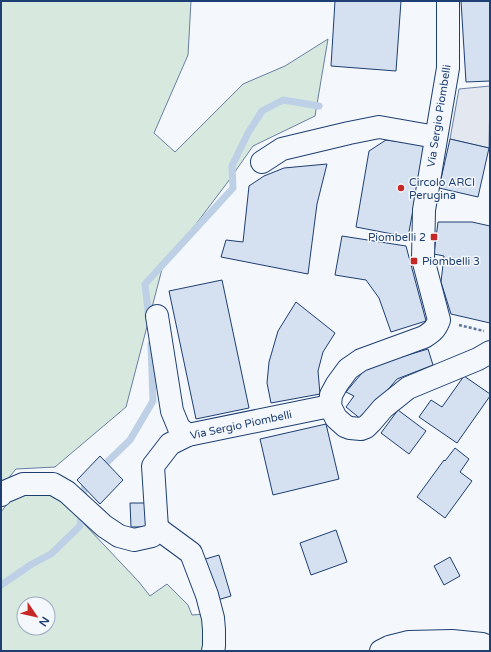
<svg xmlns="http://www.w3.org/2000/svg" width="491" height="652" viewBox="0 0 491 652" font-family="'Varela Round',sans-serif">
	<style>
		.green { fill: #d7e8df; stroke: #687fa3; fill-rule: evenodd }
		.parking { fill: #e3e8f0; stroke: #687fa3 }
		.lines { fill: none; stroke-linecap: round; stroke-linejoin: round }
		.stream { stroke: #bed0e5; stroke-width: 7 }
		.building { fill: #d5e0f0; stroke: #1d3f73 }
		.minor-casing { stroke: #1d3f73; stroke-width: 24 }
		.path { stroke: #5e769c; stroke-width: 2.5; stroke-dasharray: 3 2; stroke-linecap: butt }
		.minor { stroke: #f4f7fb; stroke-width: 22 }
		.poi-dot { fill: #c62828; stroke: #f4f7fb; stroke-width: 1.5 }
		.labels { text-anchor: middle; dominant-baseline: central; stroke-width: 3; stroke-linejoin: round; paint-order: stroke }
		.street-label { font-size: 11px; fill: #1d3f73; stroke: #f4f7fb }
		.poi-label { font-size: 11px; fill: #1d3f73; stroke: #f4f7fb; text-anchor: start }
	</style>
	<rect width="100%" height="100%" fill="#f4f7fb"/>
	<g class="green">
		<path d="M1,1H191L188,55L154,133L175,152L243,84L285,66L328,39L315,116L253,146L227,183L162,269L126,407L55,467L16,469L1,487Z"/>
		<path d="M28,491L54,492L139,582L150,596L167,584L188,605L192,615L206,614V651H1V512L8,503ZM24,604H48V628H24Z"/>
	</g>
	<path class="parking" d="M490,86L489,148L450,139L459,89Z"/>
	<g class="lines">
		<g class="stream">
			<path d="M149,320L145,284L233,188L232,166L248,133L262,111L283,100L319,106"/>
			<path d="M100,469L130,440L153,401L151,344"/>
			<path d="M1,585L32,564L51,554L80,526L85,483L88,480"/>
		</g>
	</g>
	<g class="building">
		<path d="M335,1H401L396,71L331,66Z"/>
		<path d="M461,1H490V81L466,82Z"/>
		<path d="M450,139L489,148L478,197L439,188Z"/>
		<path d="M386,140L425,145L408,237L356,227L369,151Z"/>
		<path d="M327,164L317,204L308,274L221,257L226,240L243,242L249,186L264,176L284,168Z"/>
		<path d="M438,222H472L490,226V323L451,314L441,282L444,256L434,254Z"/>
		<path d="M342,236L406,246L426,321L391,332L379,298L366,280L335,275Z"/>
		<path d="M222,280L249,408L196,419L169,291Z"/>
		<path d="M296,302L335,333L323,352L318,371L320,394L271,403L267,383L269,362L278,331Z"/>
		<path d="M428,349L433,365L397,379L362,420L346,407L354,396L346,392L367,367Z"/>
		<path d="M464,376L490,394V396L457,443L419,417L431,400L442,407Z"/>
		<path d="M398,410L426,431L409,454L381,433Z"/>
		<path d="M326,424L339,479L273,495L260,439Z"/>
		<path d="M455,448L469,459L460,472L472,481L445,518L417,497L444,460L445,461Z"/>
		<path d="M100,456L123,480L100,504L77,480Z"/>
		<path d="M130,503H145L146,527H131Z"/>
		<path d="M336,530L347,562L311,575L300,543Z"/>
		<path d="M219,555L231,596L214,601L202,560Z"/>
		<path d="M450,557L460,576L444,585L434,566Z"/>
	</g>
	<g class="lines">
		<defs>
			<g id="minor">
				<path d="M448,1V68L424,210L423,259L439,320C436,329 432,332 424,337L361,360L348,369L337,384L331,395L330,406L336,418L345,426L350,428L361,429L366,427L371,422L383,408L408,388L478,359L490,352"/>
				<path d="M262,162L282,149L349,133L379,127L436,137"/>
				<path d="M157,316L172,411L179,428L188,435"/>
				<path d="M1,495L2,493L23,484H53L67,492L104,526L119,536L134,540L152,536L157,528L153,466L170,444L188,435L330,406"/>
				<path d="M157,528L191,553L207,595L213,618L214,630V646L213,651"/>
				<path d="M381,651L389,647L409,642L452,641L482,644L490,647"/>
			</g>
		</defs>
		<use href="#minor" class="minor-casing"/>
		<path class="path" d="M459,325L484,331"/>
		<use href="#minor" class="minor"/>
	</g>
	<g class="poi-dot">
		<circle cx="401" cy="188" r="4"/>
		<rect x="430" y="233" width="8" height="8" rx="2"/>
		<rect x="410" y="257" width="8" height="8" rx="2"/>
	</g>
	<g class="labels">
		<g class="street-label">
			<text transform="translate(439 116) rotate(-81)">Via Sergio Piombelli</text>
			<text transform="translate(241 425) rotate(-12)">Via Sergio Piombelli</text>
		</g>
		<g class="poi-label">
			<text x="409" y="182">Circolo ARCI<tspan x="409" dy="13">Perugina</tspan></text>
			<text x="426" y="237" text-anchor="end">Piombelli 2</text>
			<text x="422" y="261">Piombelli 3</text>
		</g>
	</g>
	<rect width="491" height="652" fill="none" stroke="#1d3f73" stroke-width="4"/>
	<g transform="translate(36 616) rotate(124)"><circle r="19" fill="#f4f7fb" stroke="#9eadc5"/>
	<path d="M0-3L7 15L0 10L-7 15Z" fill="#c62828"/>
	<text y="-6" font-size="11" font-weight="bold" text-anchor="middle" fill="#1d3f73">N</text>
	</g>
</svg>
